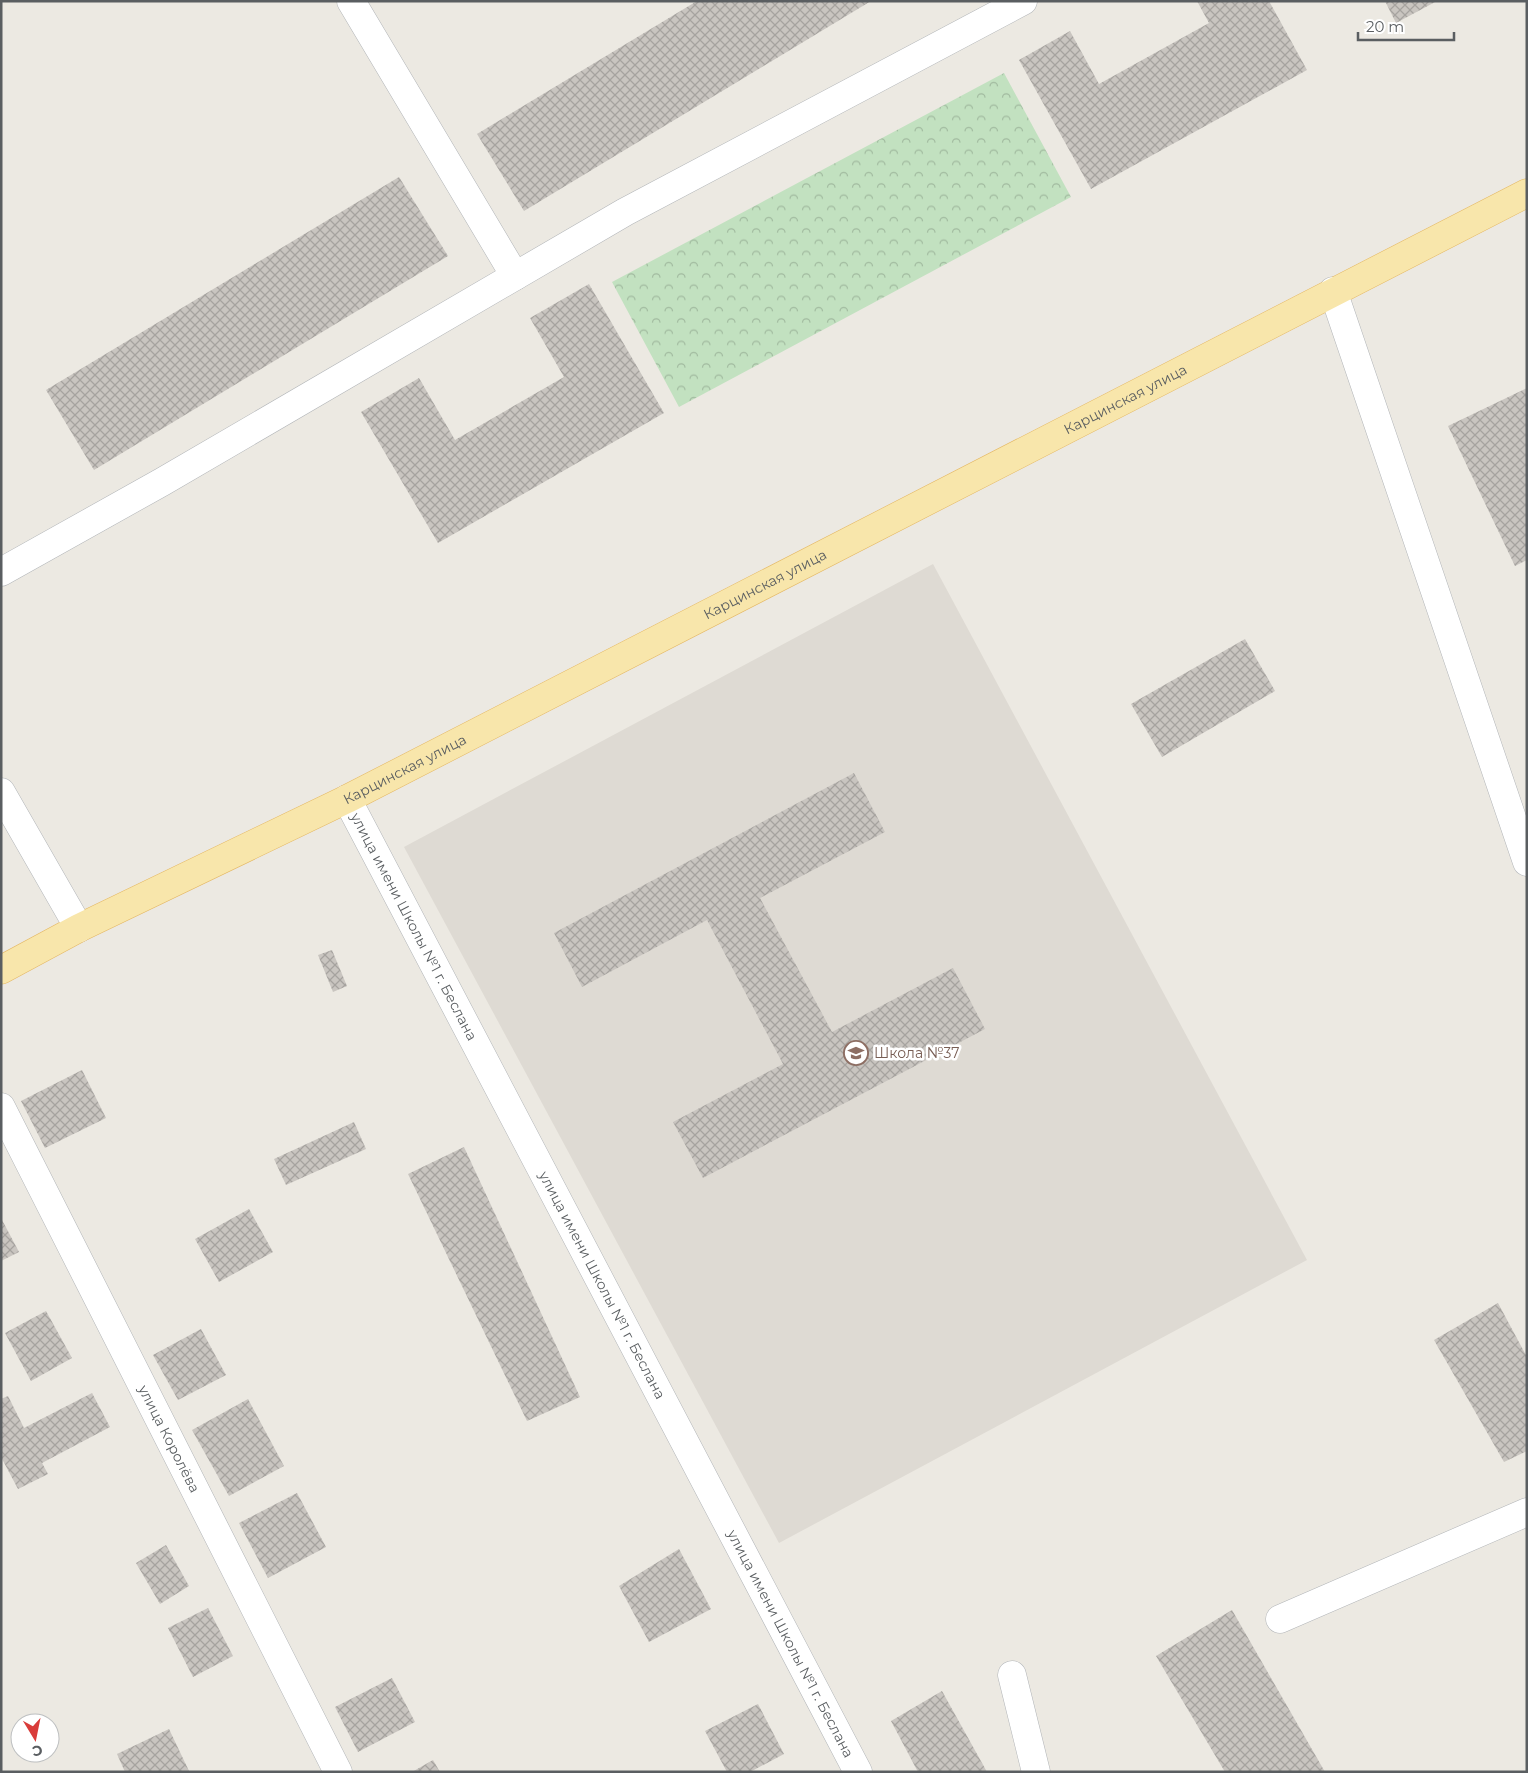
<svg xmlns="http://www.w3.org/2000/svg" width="1528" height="1773" viewBox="0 0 1528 1773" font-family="Montserrat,sans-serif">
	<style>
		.education { fill: #dedad3 }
		.forest { fill: url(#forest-crowns) }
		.building { fill: url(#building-cross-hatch) }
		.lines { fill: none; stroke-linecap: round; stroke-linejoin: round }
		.minor-casing { stroke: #b2b5b8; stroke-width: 29 }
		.major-casing { stroke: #e4b762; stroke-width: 29 }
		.minor { stroke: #fff; stroke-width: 28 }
		.major { stroke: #f8e6ab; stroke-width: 28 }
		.labels { text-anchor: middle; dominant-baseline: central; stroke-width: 5; stroke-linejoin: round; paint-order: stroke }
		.street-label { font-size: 14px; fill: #5a5e61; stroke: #fff }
		.education-label { font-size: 14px; fill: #785e54; stroke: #fff; text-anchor: start }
	</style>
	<defs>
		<pattern id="forest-crowns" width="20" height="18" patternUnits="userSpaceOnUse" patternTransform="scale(1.25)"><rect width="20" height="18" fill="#c2e1c0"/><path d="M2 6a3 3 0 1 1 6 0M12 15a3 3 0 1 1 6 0" fill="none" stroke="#a1ba9f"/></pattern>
		<pattern id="building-cross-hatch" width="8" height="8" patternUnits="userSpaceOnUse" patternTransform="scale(1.25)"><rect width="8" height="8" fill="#c9c5c0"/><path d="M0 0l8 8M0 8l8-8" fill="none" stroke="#a6a39f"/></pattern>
	</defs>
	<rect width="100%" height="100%" fill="#ece9e2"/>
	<path class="education" d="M933,564L1307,1260L779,1543L404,847Z"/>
	<path class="forest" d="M1004,73L1071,197L679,407L612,282Z"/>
	<g class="building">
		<path d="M697,1H871L524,211L477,134Z"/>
		<path d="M1197,1H1269L1307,70L1091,189L1019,60L1070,31L1099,84L1209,23Z"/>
		<path d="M1385,1H1437L1396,23Z"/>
		<path d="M399,177L448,256L94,470L46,390Z"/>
		<path d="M589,284L664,413L438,543L361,412L419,378L455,440L564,377L530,318Z"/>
		<path d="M1527,388V560L1515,566L1448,426Z"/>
		<path d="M1245,639L1275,691L1162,757L1131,704Z"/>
		<path d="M854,773L885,832L760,898L832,1032L953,968L985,1029L703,1178L673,1122L783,1064L707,920L582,987L554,933Z"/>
		<path d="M332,950L347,986L333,992L318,955Z"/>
		<path d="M82,1070L106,1118L45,1148L21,1101Z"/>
		<path d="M354,1122L366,1149L286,1185L274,1159Z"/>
		<path d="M464,1147L580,1397L527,1421L408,1174Z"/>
		<path d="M249,1209L273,1252L219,1282L195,1239Z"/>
		<path d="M1,1218L19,1252L1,1261Z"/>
		<path d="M1498,1303L1527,1357V1451L1504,1462L1434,1340Z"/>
		<path d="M46,1311L72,1358L31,1381L5,1333Z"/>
		<path d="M201,1329L226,1375L178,1400L153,1355Z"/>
		<path d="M92,1393L110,1427L42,1463L48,1474L18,1489L1,1457V1399L8,1396L24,1428Z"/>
		<path d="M248,1399L284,1466L229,1496L192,1430Z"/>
		<path d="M297,1493L326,1547L268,1578L239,1523Z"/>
		<path d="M166,1545L189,1586L160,1604L136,1563Z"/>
		<path d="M679,1549L711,1609L649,1642L619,1586Z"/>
		<path d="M208,1608L233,1656L193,1677L168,1628Z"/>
		<path d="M1232,1610L1325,1772H1225L1156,1656Z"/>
		<path d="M392,1678L415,1722L358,1752L335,1707Z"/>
		<path d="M942,1691L987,1772H918L891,1721Z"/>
		<path d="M758,1704L784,1754L750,1772H727L705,1731Z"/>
		<path d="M169,1729L189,1771L125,1772L117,1754Z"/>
		<path d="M433,1760L440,1772H412Z"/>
	</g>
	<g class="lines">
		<defs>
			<g id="minor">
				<path d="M351,1L515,276"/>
				<path d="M1333,291L1527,862"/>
				<path d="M1,572L162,482L625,212L1023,1"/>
				<path d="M1,792L79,928"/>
				<path id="s1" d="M347,799L858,1772"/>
				<path id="s2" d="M1,1107L338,1772"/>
				<path d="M1280,1619L1527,1512"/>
				<path d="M1012,1675L1036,1772"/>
			</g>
			<g id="major">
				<path id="s3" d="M1,970L79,928L347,799L1527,193"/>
			</g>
		</defs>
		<use href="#minor" class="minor-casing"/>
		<use href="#major" class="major-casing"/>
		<use href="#minor" class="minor"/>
		<use href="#major" class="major"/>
	</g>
	<defs>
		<symbol id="school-ring" viewBox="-11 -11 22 22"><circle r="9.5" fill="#fff" stroke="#8d6e63" stroke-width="1.5"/><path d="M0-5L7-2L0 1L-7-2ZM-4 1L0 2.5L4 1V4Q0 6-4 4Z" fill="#8d6e63"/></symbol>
	</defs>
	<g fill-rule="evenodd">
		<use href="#school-ring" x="842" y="1039" width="28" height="28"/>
	</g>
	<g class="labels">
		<g class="street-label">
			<text stroke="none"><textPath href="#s3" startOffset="1261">Карцинская улица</textPath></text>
			<text stroke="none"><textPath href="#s3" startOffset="856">Карцинская улица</textPath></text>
			<text stroke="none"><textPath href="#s3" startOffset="451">Карцинская улица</textPath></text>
			<text stroke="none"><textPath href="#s1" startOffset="144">улица имени Школы №1 г. Беслана</textPath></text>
			<text stroke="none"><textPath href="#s1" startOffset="549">улица имени Школы №1 г. Беслана</textPath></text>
			<text stroke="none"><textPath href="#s2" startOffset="372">улица Королёва</textPath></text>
			<text stroke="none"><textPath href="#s1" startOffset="954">улица имени Школы №1 г. Беслана</textPath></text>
		</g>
		<g class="education-label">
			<text x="874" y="1053">Школа №37</text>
		</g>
	</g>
	<rect width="1528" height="1773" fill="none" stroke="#5a5e61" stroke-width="5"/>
	<g transform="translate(35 1738) rotate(170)"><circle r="24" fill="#ffffff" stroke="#bdbfc0"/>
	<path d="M0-4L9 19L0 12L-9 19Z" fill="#d93c3a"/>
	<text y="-8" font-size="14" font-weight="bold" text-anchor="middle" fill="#5a5e61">С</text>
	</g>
	<path d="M1358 32v8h96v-8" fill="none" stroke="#5a5e61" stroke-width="2.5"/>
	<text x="1366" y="32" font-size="15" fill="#5a5e61" stroke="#ffffff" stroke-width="4" paint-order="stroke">20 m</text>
</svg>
